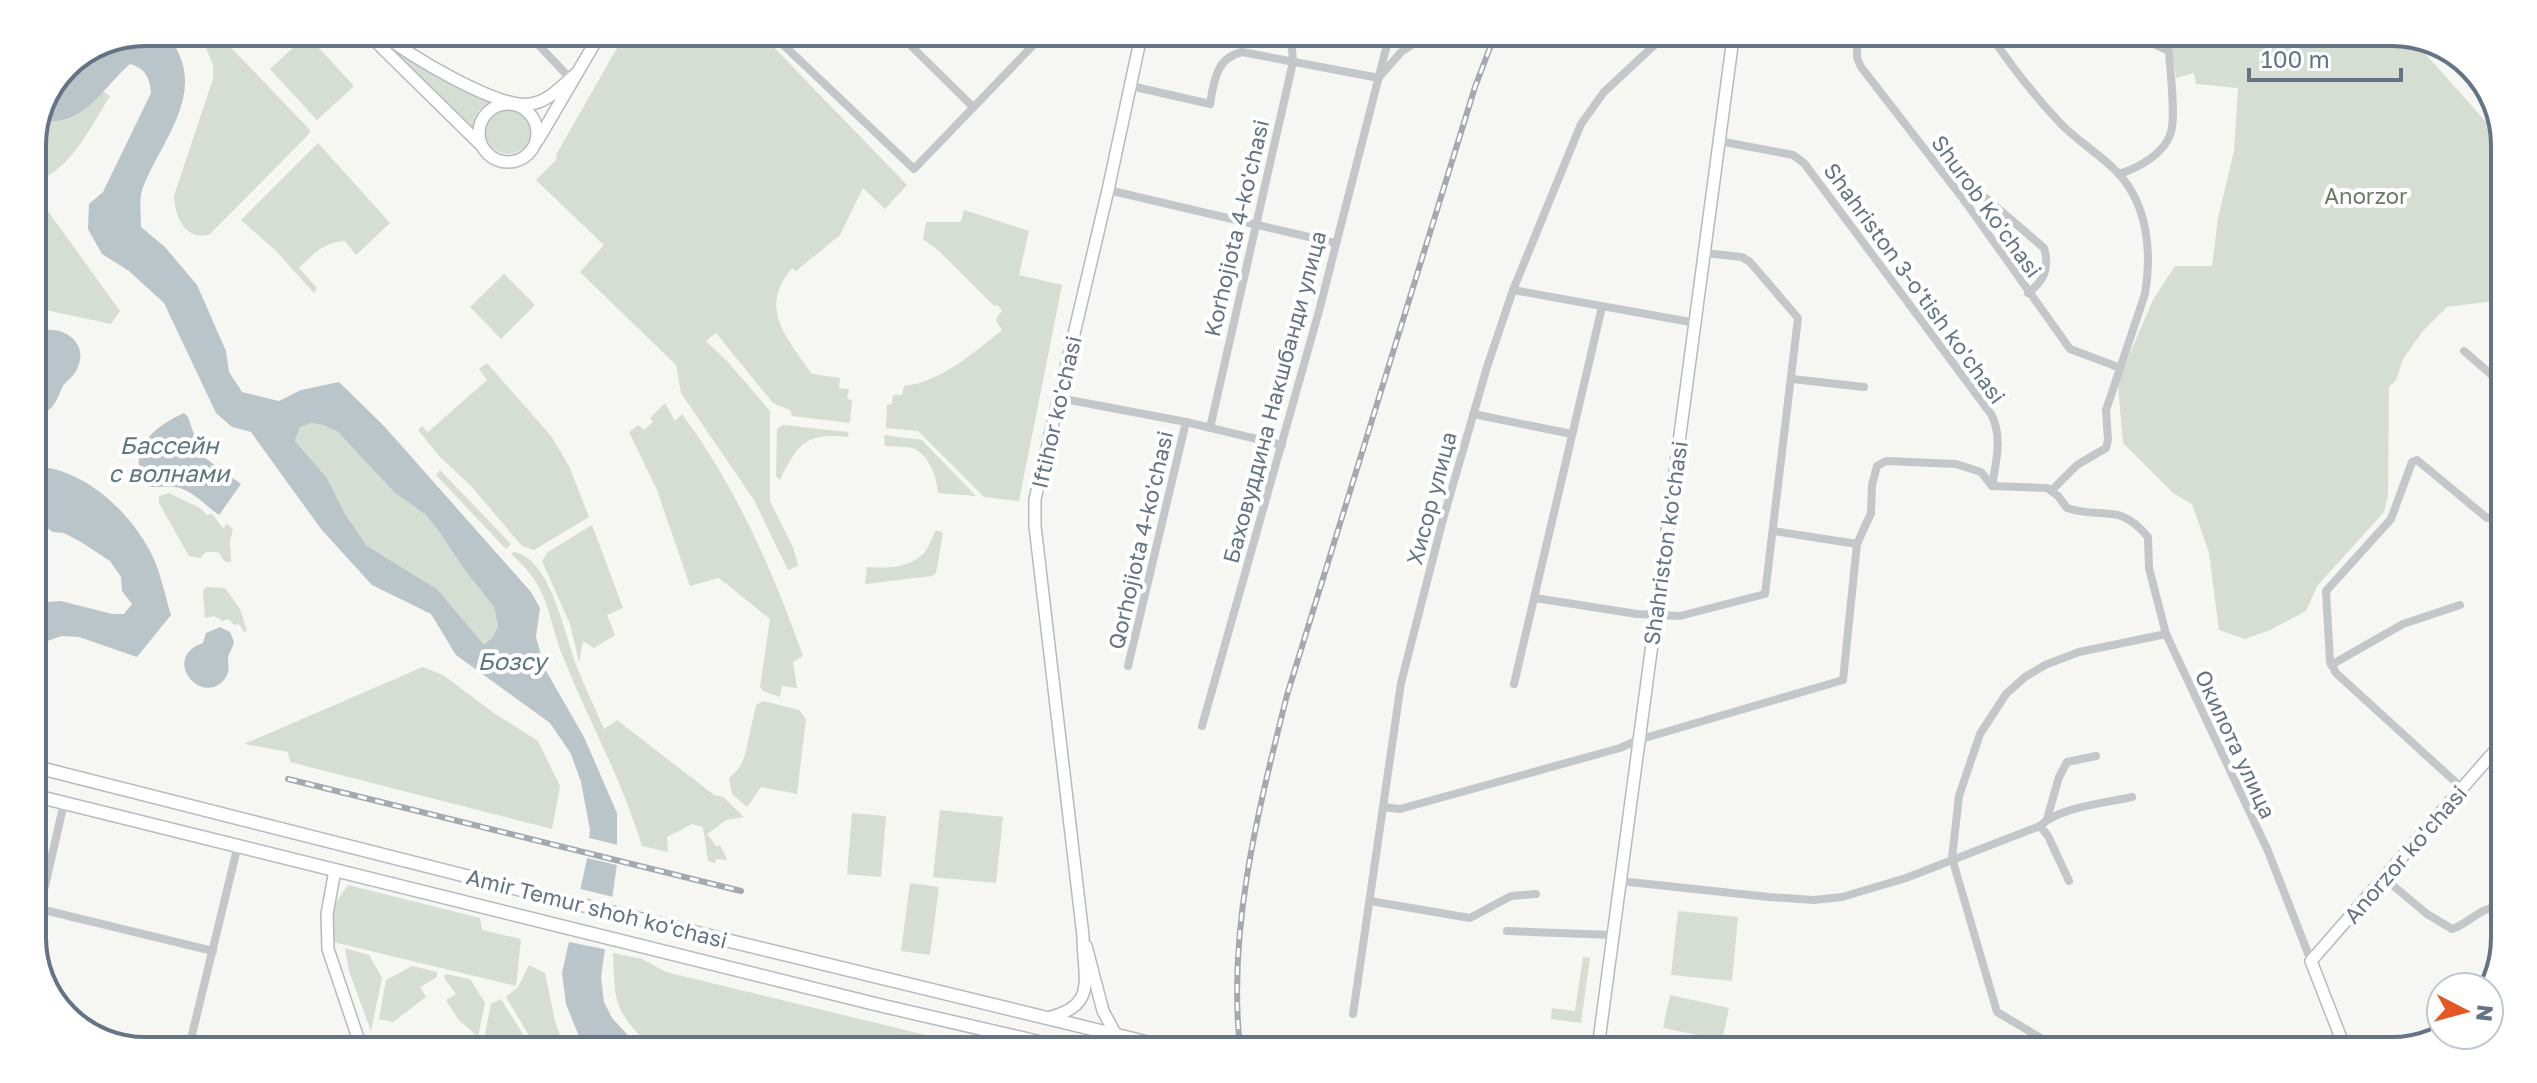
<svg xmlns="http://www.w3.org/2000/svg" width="2537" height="1083" viewBox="0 0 2537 1083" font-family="'Golos Text',sans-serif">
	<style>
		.green { fill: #d6ddd3 }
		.water { fill: #bac5c9; fill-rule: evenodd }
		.pier { fill: #f6f6f2 }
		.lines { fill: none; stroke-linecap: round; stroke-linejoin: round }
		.secondary-casing { stroke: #b5babf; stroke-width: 14 }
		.primary-casing { stroke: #b6babe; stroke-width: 15 }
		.street { stroke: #c3c7ca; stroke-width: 8 }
		.secondary { stroke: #fff; stroke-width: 11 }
		.primary { stroke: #fff; stroke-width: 12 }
		.rail-casing { stroke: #a3a9af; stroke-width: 6 }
		.rail { stroke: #fff; stroke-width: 3; stroke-dasharray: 9; stroke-linecap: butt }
		.labels { text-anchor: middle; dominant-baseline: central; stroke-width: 8; stroke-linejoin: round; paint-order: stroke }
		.park-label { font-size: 22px; fill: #677b63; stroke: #fff }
		.street-label { font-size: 22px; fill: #647484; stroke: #fff }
		.water-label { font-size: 24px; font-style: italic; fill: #5f7780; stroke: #fff }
		.rim { fill: none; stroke: #647484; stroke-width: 4 }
	</style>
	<rect width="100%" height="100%" fill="#f6f6f2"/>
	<g class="green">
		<path d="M218,34L310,130L309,134L210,234C185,242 175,216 174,196L213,79V65L204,43Z"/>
		<path d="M625,34H761L907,185L885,209L863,188L840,235L796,271L792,268C758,309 786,337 812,374L840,378L839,388L849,389L847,399L852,400L850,423L792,416L790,410L773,403L716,333L706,341L727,361L770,411V501L793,547L798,566L788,570L754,500L681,393L676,365L580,272L604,245L536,180L557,159L556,155Z"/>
		<path d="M307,35L354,86L317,120L270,69Z"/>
		<path d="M2162,39L2413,40L2505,143L2503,300L2447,307L2423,331L2403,359L2396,380L2389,387L2388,496L2384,512L2317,586L2306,611L2270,630L2245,639L2219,630L2209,553L2192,504L2174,494L2123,443L2118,385L2121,374L2153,300L2175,266H2212L2218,218L2234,151L2238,88L2196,84L2194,73L2176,78L2172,43Z"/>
		<path d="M386,41L491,101L478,111L472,131Z"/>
		<path d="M103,91L110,96C93,123 75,161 46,177L32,170V145L37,138L34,135L40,120C69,126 85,111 103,91Z"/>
		<circle cx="508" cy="131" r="23"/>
		<path d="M318,143L390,223L356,255L345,241C324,242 313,254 299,268L317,288L314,293L276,251L241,220Z"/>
		<path d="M32,189L120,311L111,324L32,307Z"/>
		<path d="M964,210L1029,231L1019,275L1062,285L1019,501L984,497L918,431L886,428L887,405L892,404L893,395H902L904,386C939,383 975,352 1002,330L996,320L1002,310L997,305L994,306L939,251L923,239L926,222H961Z"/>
		<path d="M504,274L535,305L501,339L470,307Z"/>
		<path d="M487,363L551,436L569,466L589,517L534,550L522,546L471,486L440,457L418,430L422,426L428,432L487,380L479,369Z"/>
		<path d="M665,403L675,421L682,414C736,487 773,571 803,656L793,662L797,688L782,686L780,697L763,691L760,687L770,619L719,578L690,586L657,490L629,432L638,425L644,430L653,422L650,418Z"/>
		<path d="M310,423L323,425L338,432L394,492L426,515L438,530L464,569L494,607L498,626L493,637L484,646L437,589L367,546L345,514L327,478L295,441L300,426Z"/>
		<path d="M783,425L848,432L849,435L847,437C804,432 797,446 780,480L776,476L777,429Z"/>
		<path d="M884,435L922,440L976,496L938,493C937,477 929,454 912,448C904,446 893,447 885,446Z"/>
		<path d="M440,470L511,544L506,549L436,475Z"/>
		<path d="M169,493L200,508L207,515L212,514L223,528L227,524L233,529L230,541L231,562H225L219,553C212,551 204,551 201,558L189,556L159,503V496Z"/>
		<path d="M592,525L623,608L607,615L615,635L594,648L583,641L579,662L570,624L542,561L548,552Z"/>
		<path d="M936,530L943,533L936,573L932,576L865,584L867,567C886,569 910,568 924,553C930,546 932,536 936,530Z"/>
		<path d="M514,552C551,558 565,637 577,667C585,688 595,708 604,729L617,720L714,795L723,797L744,817L726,820L707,834L717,847L720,845L727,859L725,860L716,859L715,863L708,861L703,827L692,824L667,837L668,852L642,846C622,780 589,721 563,657C546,614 551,588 511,554Z"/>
		<path d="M206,587L225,588L240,609L247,631L244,632L239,624L235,625L228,619L223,621L214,616L205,618L203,591Z"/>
		<path d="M423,667L443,675L494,713L538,741L560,786L552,829L290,762L288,752L244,744Z"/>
		<path d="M763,701L799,710L806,719L797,794L761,787L747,807L732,794L729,778L740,767L745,755L756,705Z"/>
		<path d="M940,810L1003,817L996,883L933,877Z"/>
		<path d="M852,813L886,816L881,877L847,874Z"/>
		<path d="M910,883L939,887L930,955L901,951Z"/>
		<path d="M348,885L480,918L482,930L521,939L516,986L333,942L334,905Z"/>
		<path d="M1678,911L1738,917L1732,981L1671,975Z"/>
		<path d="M345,948L369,955L382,978L371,1031L349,971Z"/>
		<path d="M613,953L642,959L666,972L971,1046L649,1045C613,1009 615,1002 613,953Z"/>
		<path d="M1583,957L1590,958L1581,1023L1551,1019L1552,1008L1575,1011Z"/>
		<path d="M529,965L545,973L555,1021L563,1044H526L528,1034L506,997L518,987Z"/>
		<path d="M412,966L437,972V977L420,987L426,997L393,1022L379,1019L386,980Z"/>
		<path d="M445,974L470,979L485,1003L478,1037L458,1019L446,1000L456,994L444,978Z"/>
		<path d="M1670,995L1729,1008L1722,1040L1663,1028Z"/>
		<path d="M501,999L524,1036L521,1044H490L484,1039L491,1004Z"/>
	</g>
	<g class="water">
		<path d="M145,32C162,32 171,36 178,52C202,100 158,146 142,190C139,201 141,215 141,227L165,247L197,285L226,351L229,372L242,392L279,401L301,390L339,382L384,426L531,592L540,608L536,637L545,669L584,737L617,813V864L601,977L604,1002L612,1018L637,1045L582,1044L566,1004L562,973L587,859L590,830L581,782L571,754L550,723L456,655L431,614L372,585L321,529L251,432L232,427L216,413L164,303L129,271L102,254L88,229L89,204L103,192L151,93C150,78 145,68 130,64C101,89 83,129 40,120L65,65ZM311,423L323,425L338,432L394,492L426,515L438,530L464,569L494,607L498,626L493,637L484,645L437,589L367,546L345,514L327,478L295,441L300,427Z"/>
		<path d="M46,330C68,328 89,346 77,369C74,377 65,381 62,388C55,403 52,416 32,412V339Z"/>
		<path d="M184,413L188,417L201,455L241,484L219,515C206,506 191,489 175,487C162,485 154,490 143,484C129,447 152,428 184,413Z"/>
		<path d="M32,466C83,467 130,511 152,555C161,573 165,596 171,615L137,657L79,637L62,636L32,646V603L61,601L112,614H124L132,604L122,591L121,577L110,561L81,542L64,533L53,532L32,518Z"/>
		<path d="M220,627L230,632L234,642C233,648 228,654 228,659C228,666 230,670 226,677C204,710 159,658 203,643L206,633Z"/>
	</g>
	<g class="pier">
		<path d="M585,837L622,846L621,866L583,857Z"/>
		<path d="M577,888L617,898L608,950L565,941Z"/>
	</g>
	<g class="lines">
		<defs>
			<g id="secondary">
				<path d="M367,33L481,145"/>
				<path d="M381,33C407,54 499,110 531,104C550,101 562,85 577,73"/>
				<circle cx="508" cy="133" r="29"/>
				<path d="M538,140L600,34"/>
				<path d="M335,870L327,914L328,949L360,1044"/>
				<path d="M1086,946L1103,1011L1116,1035"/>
				<path d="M1047,1018C1099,1006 1083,978 1083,936L1035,526V499L1108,190L1141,36"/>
				<path d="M1598,1048L1733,38"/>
				<path d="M2346,1051L2311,961L2499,746"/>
			</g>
			<g id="primary">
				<path d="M32,766L545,896L1162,1046"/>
				<path d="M32,795L879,1005L1056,1046"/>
			</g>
		</defs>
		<use href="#secondary" class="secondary-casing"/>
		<use href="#primary" class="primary-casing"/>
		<g class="street">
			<path d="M527,33L570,78"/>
			<path d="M772,34L914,169L1043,35"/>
			<path d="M900,35L973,107"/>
			<path d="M1017,35L1030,48"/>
			<path d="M1702,38L1733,42"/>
			<path d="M1857,38V58L1861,67L1964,200L2070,349L2118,367"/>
			<path d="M1993,39C2013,68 2037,99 2062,125C2079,142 2101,155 2118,173C2148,205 2152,253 2145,294L2106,410L2108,440L2106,448L2077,465L2052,490"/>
			<path d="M1382,74L1401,52L1424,37"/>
			<path d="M1131,86L1210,104C1214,81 1216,58 1242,52L1379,78"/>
			<path d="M2119,174C2138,168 2165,154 2171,132C2176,116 2170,70 2169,51L2143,39"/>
			<path d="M1108,190L1335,243"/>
			<path d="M1964,200L1981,196L1986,198L2044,248C2050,268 2044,281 2028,293"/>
			<path d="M1513,290L1696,323"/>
			<path d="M2464,351L2502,384"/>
			<path d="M1792,379L1864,387"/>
			<path d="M1059,398L1186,422L1282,445"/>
			<path d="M1473,414L1572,434"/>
			<path d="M1210,428L1293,62L1291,36"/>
			<path d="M1992,486L2047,488L2058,496L2067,508C2102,520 2118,501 2148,537L2149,568L2166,634L2268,851L2311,961"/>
			<path d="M1773,531L1857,544"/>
			<path d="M1535,598L1637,614L1680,616L1765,594L1798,318L1750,262L1742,257L1705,253"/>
			<path d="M2331,665L2403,624L2460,605"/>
			<path d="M1128,666L1186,422"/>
			<path d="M1514,684L1602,307"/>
			<path d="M1202,726L1319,311L1389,37"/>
			<path d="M2462,788L2336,673L2330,661L2326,591L2391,519L2412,462L2417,460L2487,518L2495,517L2501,510"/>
			<path d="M1384,807L1400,809L1620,748L1638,740L1843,680L1857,544L1871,513L1872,485L1877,466L1886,461L1956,464L1981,472L1992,486C1996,462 2003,436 1991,414L1804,163L1793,155L1719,141"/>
			<path d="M2047,819L2059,777L2067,762L2096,756"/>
			<path d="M2040,826L2048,836L2069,881"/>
			<path d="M2384,878L2427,914L2452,929C2468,924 2482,906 2497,908"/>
			<path d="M1620,881L1769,897L1814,900L1842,897L1906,878L2040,826C2059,807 2106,803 2132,797"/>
			<path d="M45,886L64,803"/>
			<path d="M1370,901L1470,918L1511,896L1536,894"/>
			<path d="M1507,931L1613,935"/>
			<path d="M32,938L40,909L213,951"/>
			<path d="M1353,1014L1401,683L1442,523L1487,367L1513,290L1581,124L1604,92L1662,38"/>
			<path d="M98,1040L111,1043"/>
			<path d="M190,1043L238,845"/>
			<path d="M2061,1050L1997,1012L1952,858L1959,796L1980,734L2006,694L2025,677L2045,665L2079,652L2166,634"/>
		</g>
		<use href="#secondary" class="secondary"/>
		<use href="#primary" class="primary"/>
		<defs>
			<g id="rail">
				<path d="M288,779L741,891"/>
				<path d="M1240,1047C1227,930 1259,807 1287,695L1475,87L1494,37"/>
			</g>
		</defs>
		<use href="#rail" class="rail-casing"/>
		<use href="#rail" class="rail"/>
	</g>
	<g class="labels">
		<g class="park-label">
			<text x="2366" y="195">Anorzor</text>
		</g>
		<g class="street-label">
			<text transform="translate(1987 206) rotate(54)">Shurob Ko'chasi</text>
			<text transform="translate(1236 228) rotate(-77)">Korhojiota 4-ko'chasi</text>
			<text transform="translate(1915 283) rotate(54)">Shahriston 3-o'tish ko'chasi</text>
			<text transform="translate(1274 397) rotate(-75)">Баховуддина Накшбанди улица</text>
			<text transform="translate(1056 412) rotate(-77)">Iftihor ko'chasi</text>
			<text transform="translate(1431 498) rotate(-75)">Хисор улица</text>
			<text transform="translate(1140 540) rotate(-77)">Qorhojiota 4-ko'chasi</text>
			<text transform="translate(1665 543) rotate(-82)">Shahriston ko'chasi</text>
			<text transform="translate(2236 744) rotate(65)">Окилота улица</text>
			<text transform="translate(2405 854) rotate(-49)">Anorzor ko'chasi</text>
			<text transform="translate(597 908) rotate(14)">Amir Temur shoh ko'chasi</text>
		</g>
		<g class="water-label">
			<text x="169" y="444">Бассейн<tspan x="169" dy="28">с волнами</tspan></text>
			<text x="512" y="660">Бозсу</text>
		</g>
	</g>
	<path d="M0 0H2537V1083H0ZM145 46H2392A99 99 0 0 1 2491 145V938A99 99 0 0 1 2392 1037H145A99 99 0 0 1 46 938V145A99 99 0 0 1 145 46Z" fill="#fff" fill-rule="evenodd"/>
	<path class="rim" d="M145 46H2392A99 99 0 0 1 2491 145V938A99 99 0 0 1 2392 1037H145A99 99 0 0 1 46 938V145A99 99 0 0 1 145 46Z"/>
	<g transform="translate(2465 1011) rotate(96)"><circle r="38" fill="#ffffff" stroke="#c1c7ce" stroke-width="2"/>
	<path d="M0-6L14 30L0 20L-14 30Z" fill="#e55722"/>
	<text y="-12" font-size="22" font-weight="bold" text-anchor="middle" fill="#647484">N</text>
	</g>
	<path d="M2249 68v12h152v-12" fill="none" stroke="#647484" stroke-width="4"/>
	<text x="2261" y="68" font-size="24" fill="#647484" stroke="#ffffff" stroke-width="6" paint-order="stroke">100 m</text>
</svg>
